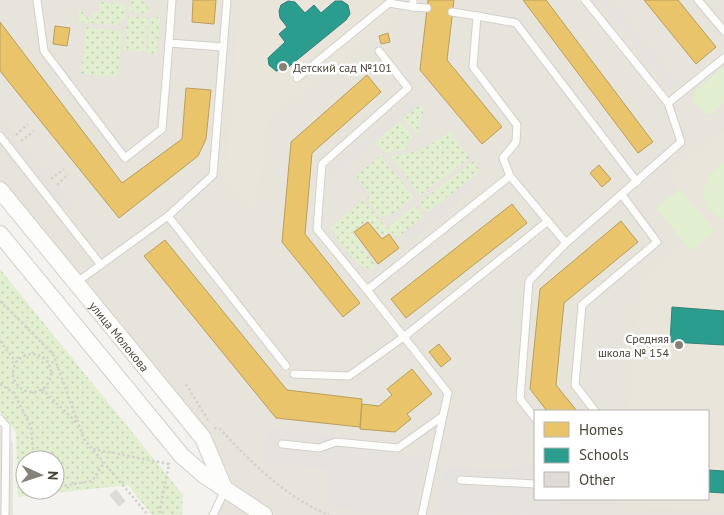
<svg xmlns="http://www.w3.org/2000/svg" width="724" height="515" viewBox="0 0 724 515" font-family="'PT Sans',sans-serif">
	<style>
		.residential { fill: #e7e4dc; fill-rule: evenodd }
		.education { fill: #eae5da }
		.green { fill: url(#green-dots); fill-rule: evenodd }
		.pitch { fill: #e1eecf }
		.parking { fill: #e6e3df }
		.homes { fill: #e9c46a; stroke: #ba9e5b }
		.schools { fill: #2a9d8f; stroke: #348275 }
		.building { fill: #dedbd6; stroke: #dcd9d4 }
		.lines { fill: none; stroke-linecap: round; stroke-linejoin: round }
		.service-casing { stroke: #d2d0cb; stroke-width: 9 }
		.tertiary-casing { stroke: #d2d0cb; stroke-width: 18 }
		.path { stroke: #d3d2cc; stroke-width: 2.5; stroke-dasharray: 2.5 2.5; stroke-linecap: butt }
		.service { stroke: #fdfdfc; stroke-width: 7 }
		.tertiary { stroke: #fdfdfc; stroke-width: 16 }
		.poi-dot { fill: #868178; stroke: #fff; stroke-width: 2 }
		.labels { text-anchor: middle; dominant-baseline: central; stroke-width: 5; stroke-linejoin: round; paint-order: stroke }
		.poi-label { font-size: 12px; fill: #4b4439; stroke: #fff; text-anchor: start }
		.street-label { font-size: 12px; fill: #4b4439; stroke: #fff }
	</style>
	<defs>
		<pattern id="green-dots" width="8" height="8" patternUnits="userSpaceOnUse" patternTransform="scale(1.25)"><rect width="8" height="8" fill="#e1eecf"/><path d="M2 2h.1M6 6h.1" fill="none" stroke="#c3cdb2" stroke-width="1.8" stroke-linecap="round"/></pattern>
	</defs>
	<rect width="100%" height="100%" fill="#f4f2ee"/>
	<g class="residential">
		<path d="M0,0H724V515H213L225,490L215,461L0,190ZM535,411H708V499H535Z"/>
		<path d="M0,427L13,443V515H0Z"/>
	</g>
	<g class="education">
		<path d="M240,0H398L397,17L268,117L256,207L245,206L225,179Z"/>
		<path d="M724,131V511L619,505V499H708V411H628L641,280L683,243L656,208L679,189L668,174Z"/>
	</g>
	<g class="green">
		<path d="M131,0H142L148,8V13L129,12Z"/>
		<path d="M100,2L126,4L125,18L116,25L78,22L79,11L83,12V17L93,18V13H99Z"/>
		<path d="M128,16L148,18L145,52L124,50Z"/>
		<path d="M151,17L160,18L157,54L147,53Z"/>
		<path d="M86,27L122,31L118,77L81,74Z"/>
		<path d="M420,104L424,109L417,135L403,118Z"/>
		<path d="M400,121L413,137L408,142L407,149L384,153L375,142Z"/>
		<path d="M450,132L470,158L420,195L391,156L420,151Z"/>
		<path d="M380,156L414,197L394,213L380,217L366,199L371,195L356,176Z"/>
		<path d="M473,161L481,171L427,213L419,203Z"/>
		<path d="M363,200L387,228L415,205L424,216L397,238L390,231L382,237L368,220L352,233L376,266L372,269C356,268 340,241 330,228Z"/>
		<path d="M0,269L183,495L182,515H152L128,485L18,497L16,432L0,411ZM25,460H55V490H25Z"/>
	</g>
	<g class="pitch">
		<path d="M724,67V103L711,114H707L694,102V91Z"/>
		<path d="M724,163V218C708,213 697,197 707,180C710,173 718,168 724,163Z"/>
		<path d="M680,189L715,231L691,251L656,208Z"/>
	</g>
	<g class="parking">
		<path d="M599,0H612L679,83L671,90Z"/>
		<path d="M415,98L420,104L334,175L330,169Z"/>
		<path d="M0,116L75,207L59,220L0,147Z"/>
		<path d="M471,179L477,186L407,243L401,235Z"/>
		<path d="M268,428L332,436L328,469L264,461Z"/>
		<path d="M333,447L426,456L414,514L340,509L326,501Z"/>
		<path d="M535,462V499H562L561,515L437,513L444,467L509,469Z"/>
	</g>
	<g class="homes">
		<path d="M193,0H216L214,24L192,22Z"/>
		<path d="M428,0H454L447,60L502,127L482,144L420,70Z"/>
		<path d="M523,0H546L653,142L638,153Z"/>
		<path d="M644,0H678L716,47L696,64Z"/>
		<path d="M0,22L122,183L182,139L186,88L211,90L206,139L198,156L119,218L0,71Z"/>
		<path d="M55,26L70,28L67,46L53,44Z"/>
		<path d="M388,33L390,42L381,44L379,36Z"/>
		<path d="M367,75L381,92L312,153L305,234L360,303L343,317L282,242L291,142Z"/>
		<path d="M599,165L611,179L602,187L590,173Z"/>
		<path d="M512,204L527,223L406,318L391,299Z"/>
		<path d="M621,221L638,242L564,303L556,385L577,411H547L530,389L540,289Z"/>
		<path d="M368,222L382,239L389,234L399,248L378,264L354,232Z"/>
		<path d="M165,240L287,390L362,399L360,427L276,418L144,256Z"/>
		<path d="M439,344L451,359L441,367L429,352Z"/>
		<path d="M412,369L432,394L407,414L411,419L395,432L360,429L362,404L379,406L392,395L387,389Z"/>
	</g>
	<g class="schools">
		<path d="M288,1L295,2L305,13L314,5L321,13L335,1H342L348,5L350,14L346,20L286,69L276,71L269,65L268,58L285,42L279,34L287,27L280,18L279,11L281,5Z"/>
		<path d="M672,307L724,311V345L670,342Z"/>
		<path d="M708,470L724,471V493L708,492Z"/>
	</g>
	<path class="building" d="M116,490L125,501L119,506L110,495Z"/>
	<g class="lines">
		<defs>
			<g id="service">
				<path d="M37,0L44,51L125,158L162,129L169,43"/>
				<path d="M172,0L169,43L223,47"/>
				<path d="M413,0V7L427,8"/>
				<path d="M698,0L724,31"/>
				<path d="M452,12L477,16"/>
				<path d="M379,51L408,88L322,164L317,229L367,290L510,176"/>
				<path d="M297,78L389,3L413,7"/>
				<path d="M668,103L724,58"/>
				<path d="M0,136L101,265"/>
				<path d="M168,216L286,366"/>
				<path d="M566,243L510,176L503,158L516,142L517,125L473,67L477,16L516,23L637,182"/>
				<path d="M77,282L168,216L213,175L227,0"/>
				<path d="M294,374L349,376L405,336L548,221"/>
				<path d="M595,411L575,385L582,305L657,242L622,195"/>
				<path d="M535,418L520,399L529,281L566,243L681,142L668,103L585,0"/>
				<path d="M0,419L6,426L5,515"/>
				<path d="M282,444L319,448L336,442L398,448L443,416L448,393L367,290"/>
				<path d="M461,480L535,484"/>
				<path d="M213,515L225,490"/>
				<path d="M422,515L443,416"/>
			</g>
			<g id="tertiary">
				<path id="s1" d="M0,190L203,438L225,490"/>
				<path d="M0,234L182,456L204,475L264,515"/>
			</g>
		</defs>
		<use href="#service" class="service-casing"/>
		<use href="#tertiary" class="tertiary-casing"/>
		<g class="path">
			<path d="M16,135L28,124"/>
			<path d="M21,141L34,131"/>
			<path d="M51,179L64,169"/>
			<path d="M57,185L68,174"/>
			<path d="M0,301L53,354L84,439L148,515"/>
			<path d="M0,341L16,362"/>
			<circle cx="32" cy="373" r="19"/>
			<path d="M0,384L14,393L31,427L34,460"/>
			<path d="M186,384L208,420"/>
			<path d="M42,389L77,423"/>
			<path d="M214,428L220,429C252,463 285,497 329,515"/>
			<path d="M93,449L169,464L159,515"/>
			<path d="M55,483L62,486L92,481L104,463"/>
		</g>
		<use href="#service" class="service"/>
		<use href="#tertiary" class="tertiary"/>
	</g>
	<g class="poi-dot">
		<circle cx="283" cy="67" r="5"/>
		<circle cx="679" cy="345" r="5"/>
	</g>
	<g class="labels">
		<g class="poi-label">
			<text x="293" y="67">Детский сад №101</text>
			<text x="669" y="338" text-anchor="end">Средняя<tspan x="669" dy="14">школа № 154</tspan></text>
		</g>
		<g class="street-label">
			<text stroke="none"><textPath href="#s1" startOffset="189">улица Молокова</textPath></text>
		</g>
	</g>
	<rect x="534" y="410" width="175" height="90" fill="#ffffff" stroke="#b7b4b0"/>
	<rect x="544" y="422" width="25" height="15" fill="#e9c46a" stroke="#b7b4b0"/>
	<text x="579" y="435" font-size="15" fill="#4b4439">Homes</text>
	<rect x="544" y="448" width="25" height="15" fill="#2a9d8f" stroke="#b7b4b0"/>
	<text x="579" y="460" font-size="15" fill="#4b4439">Schools</text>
	<rect x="544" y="472" width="25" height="15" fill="#dedbd6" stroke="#b7b4b0"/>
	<text x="579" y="485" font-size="15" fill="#4b4439">Other</text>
	<g transform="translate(40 475) rotate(93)"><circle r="24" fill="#ffffff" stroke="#b7b4b0"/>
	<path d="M0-4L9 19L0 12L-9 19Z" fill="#868178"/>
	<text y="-8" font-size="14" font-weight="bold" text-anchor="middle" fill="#4b4439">N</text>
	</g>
</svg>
